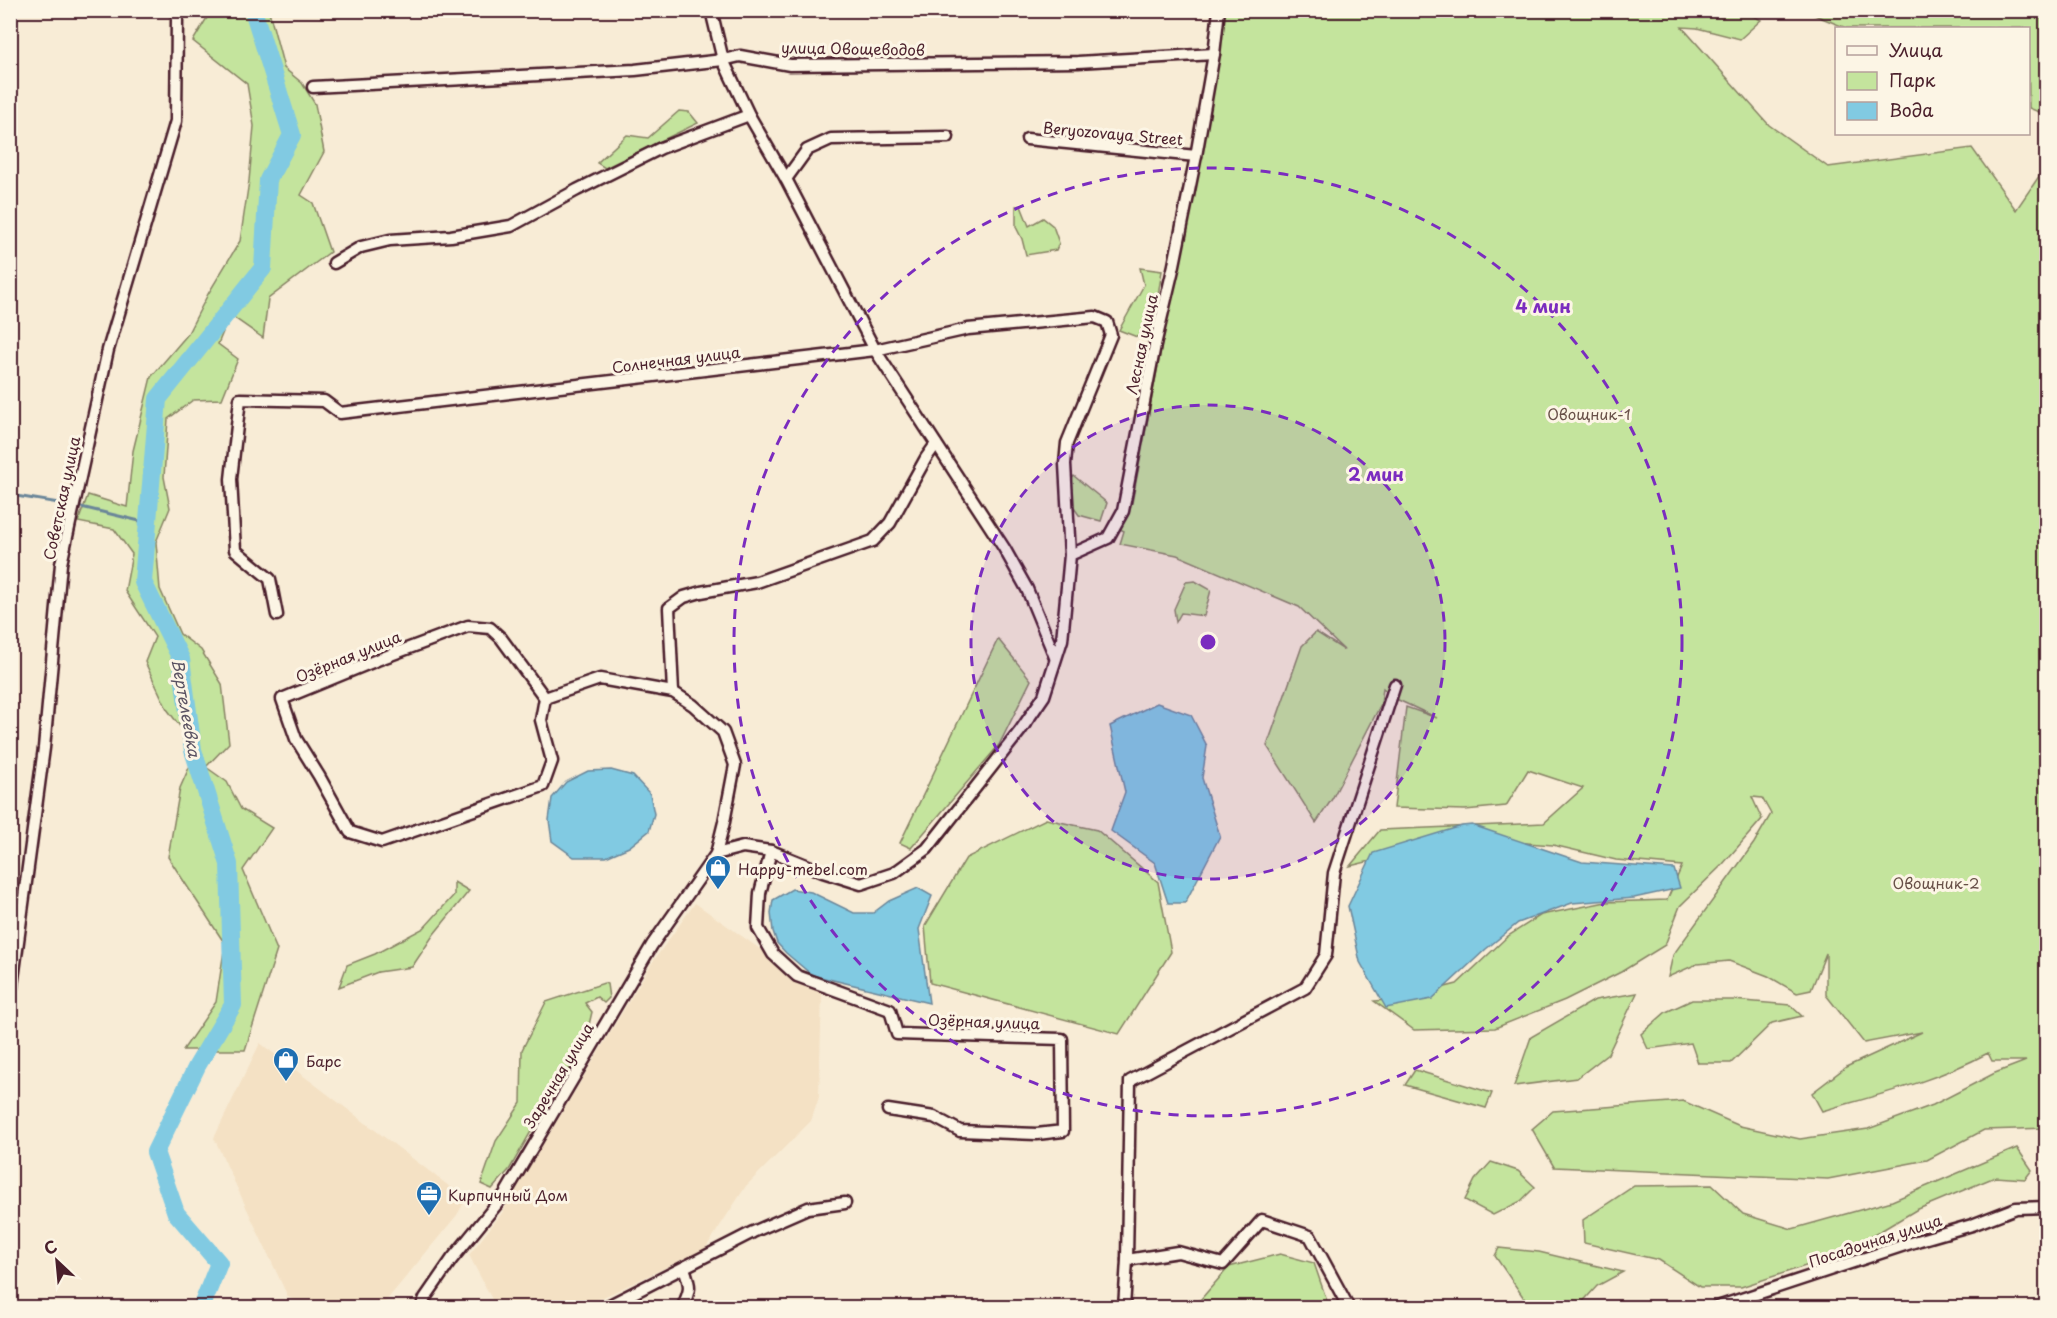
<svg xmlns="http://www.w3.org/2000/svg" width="2057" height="1318" viewBox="0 0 2057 1318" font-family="'Playpen Sans',sans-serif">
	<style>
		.built { fill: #f4e1c4 }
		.green { fill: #c4e49d; stroke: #878264; stroke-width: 1.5 }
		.water { fill: #81cae2; stroke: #6b8699; stroke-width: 1.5 }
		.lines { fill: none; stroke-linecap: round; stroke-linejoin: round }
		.stream { stroke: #6b8699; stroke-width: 3 }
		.river { stroke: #81cae2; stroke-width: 18 }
		.minor-casing { stroke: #4a1f2b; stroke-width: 15 }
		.minor { stroke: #fcf5e5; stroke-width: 10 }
		.ring { fill: none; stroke: #7b2cbf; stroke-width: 3; stroke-dasharray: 10 8 }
		.labels { text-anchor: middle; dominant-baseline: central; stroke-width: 6; stroke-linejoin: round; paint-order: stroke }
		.street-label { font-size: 15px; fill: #4a1f2b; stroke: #fcf5e5 }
		.park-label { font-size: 15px; fill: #685048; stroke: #fcf5e5 }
		.poi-label { font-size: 15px; fill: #4a1f2b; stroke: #fcf5e5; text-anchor: start }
		.water-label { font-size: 16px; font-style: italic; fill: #5a5262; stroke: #fcf5e5 }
		.centre { fill: #7b2cbf; stroke: #fcf5e5; stroke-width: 3 }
		.ring-label { font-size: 18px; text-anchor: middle; font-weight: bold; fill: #7b2cbf; stroke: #fcf5e5; stroke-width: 6; stroke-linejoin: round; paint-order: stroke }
	</style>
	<rect width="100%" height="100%" fill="#f8ecd6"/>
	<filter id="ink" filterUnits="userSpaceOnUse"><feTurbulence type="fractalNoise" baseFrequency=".0167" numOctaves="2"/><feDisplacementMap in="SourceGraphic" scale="12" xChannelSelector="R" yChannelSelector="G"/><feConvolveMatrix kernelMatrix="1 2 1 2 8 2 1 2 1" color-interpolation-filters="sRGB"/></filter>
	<g filter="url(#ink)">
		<g class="built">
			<path d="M695,903L822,993L819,1097L811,1121L746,1186L705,1249L580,1308L496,1307L469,1255L502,1213L652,963Z"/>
			<path d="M260,1043L466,1199L457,1215L381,1307H307L288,1297L214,1138Z"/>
		</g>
		<g class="green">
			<path d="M211,11H269L284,68L302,83L315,104L324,152L301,195L313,203L330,252L268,299L263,338L230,315L218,344L238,359L222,399L193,400L168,419L164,477L170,508L156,542L160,589L180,634L201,650L222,684L229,743L206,767L227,782L241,809L272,828L243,870L277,950L245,1050H183L216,1002L225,944L168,857L180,788L192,761L185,733L167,709L145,662L155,637L125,591L132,554L114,529L78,522L88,495L127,507L133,451L151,377L187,335L208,294L240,241L249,181L254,126L247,84L193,41Z"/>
			<path d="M1225,11H1743L1761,20L1740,39L1697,28L1682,27L1769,125L1828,167L1972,148L2016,210L2046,166V1128L1984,1130L1927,1160L1828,1179L1554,1167L1532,1129L1553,1111L1683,1101L1740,1126L1800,1139L1868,1129L1933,1105L1995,1073L2026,1061H1992L1988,1053C1936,1081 1878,1095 1822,1111L1812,1093L1846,1067L1922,1032L1864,1043L1826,995V953L1811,990L1797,993L1768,976L1729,961L1697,964L1668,977L1673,955L1754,843L1771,814L1762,798L1752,797L1762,819L1723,864L1680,906L1665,945L1621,972L1565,1000L1495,1028L1414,1030L1374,1001L1398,999L1457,984L1508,936L1541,915L1606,902L1667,900L1682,866L1616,860L1553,845L1489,840H1457L1350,866L1380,830L1544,823L1583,788L1528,770L1506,806L1465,810L1394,808L1406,707L1437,718L1394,698L1383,688L1381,704L1332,799L1316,823L1267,746L1302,646L1316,632L1344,650L1299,607L1177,555L1120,544L1124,531L1120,529L1125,511L1129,513L1132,503Z"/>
			<path d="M1805,11H2046V115L2029,108L2028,28H1846Z"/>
			<path d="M679,111L689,112L698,123L605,168L597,163L627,135L648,138Z"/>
			<path d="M1016,206H1021L1029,226L1043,218L1053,226L1059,243L1056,250L1026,255L1022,239L1016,227Z"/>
			<path d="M1140,268L1162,271L1150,342L1119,330L1144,285Z"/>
			<path d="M1074,476L1107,503L1101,521L1079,515L1063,492Z"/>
			<path d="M1195,581L1211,590L1204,616L1181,613L1176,622L1174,609L1186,582Z"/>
			<path d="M998,639L1031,680L999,745L911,848L900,843Z"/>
			<path d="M1046,819L1097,830L1158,882L1171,952L1119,1034L930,983L925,926L966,858Z"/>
			<path d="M454,882L469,891L434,934L412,967L378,972L339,987L347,965L375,954L424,928L454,895Z"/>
			<path d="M604,983L607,984L609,998L604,1003L597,997L585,1003L592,1012L584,1046L545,1107L509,1170L492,1189L481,1184L496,1141L521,1103L522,1050L546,1002Z"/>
			<path d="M1637,993L1608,1054L1577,1078L1514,1086L1531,1037L1595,1000Z"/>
			<path d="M1692,1000H1733L1790,1005L1802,1016L1772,1023L1731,1063H1698L1691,1043L1648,1049L1641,1034L1666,1012Z"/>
			<path d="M1415,1070L1492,1093L1486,1108L1405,1085Z"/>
			<path d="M2017,1148L2032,1170L2025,1179L1995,1177L1916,1210L1842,1254L1741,1287H1700L1659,1260L1584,1243L1583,1220L1634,1186L1712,1185L1743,1214L1792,1229L1892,1201Z"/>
			<path d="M1491,1162L1518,1171L1535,1187L1521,1201L1493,1215L1465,1200L1475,1180Z"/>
			<path d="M1499,1248L1539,1252L1623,1272L1597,1286L1578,1307H1530L1495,1256Z"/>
			<path d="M1280,1254L1314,1263L1329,1307H1194L1229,1267Z"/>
		</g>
		<g class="water">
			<path d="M1157,703L1191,715L1207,746L1202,778L1220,836L1185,903H1168L1155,863L1111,831L1125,792L1110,726Z"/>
			<path d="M611,770L633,776L650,794L654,814L649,831L629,847L606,857H574L552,841L549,820L552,798L566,782L588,771Z"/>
			<path d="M1472,825L1582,862L1674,869L1680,888L1634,898L1572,903L1518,923L1486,949L1432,999L1386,1008L1360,962L1348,906L1373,853L1462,826Z"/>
			<path d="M918,888L932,896L919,929L929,1003L812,975L786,953L777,943L773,931L771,913L773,900L792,889L811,892L854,913H873L889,901Z"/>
		</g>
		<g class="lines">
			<g class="stream">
				<path d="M10,495L71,505"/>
				<path d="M77,506L148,523"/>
			</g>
			<path class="river" d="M201,1308L219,1263L176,1213L155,1152L197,1066L233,1005L229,864L193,750L181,659L143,582L158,399L263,268L268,180L292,135L253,10"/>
			<defs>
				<g id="minor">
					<path d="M711,10L723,60L749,115L786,179L875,350L1004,548L1027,589L1055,657"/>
					<path d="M313,87L635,70L723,60L740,56L790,65L1078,62L1214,54"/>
					<path d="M1027,139L1196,156"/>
					<path d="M786,179L807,150L831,139L948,137"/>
					<path d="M334,263L361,247L390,240L451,236L511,226L577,190L661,148L749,115"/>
					<path d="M277,615L270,579L235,550L231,479L240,399L324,401L340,413L875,350L968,329L1095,317L1107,322L1111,335L1067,443L1065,464L1070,555"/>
					<path d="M468,626L490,628L501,638L545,698L541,720L552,761L543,786L382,842L350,832L319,776L296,739L282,699L377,660Z"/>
					<path d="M673,692L669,608L684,597L701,592L757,582L873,541L890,523L926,458L936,444"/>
					<path d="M771,851L760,893L758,928L773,954L797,976L890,1010L897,1034L1062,1039L1063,1131L1037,1134L960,1131L934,1117L888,1110"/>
					<path d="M716,854L743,847L771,851L823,872L861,884L894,873L927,849L1020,731L1044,696L1062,640L1070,555L1108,538L1123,511L1155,345L1174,265L1196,156L1214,54L1219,10"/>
					<path d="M10,1001L44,748L61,564L108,350L176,121L177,19L179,10"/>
					<path d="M1127,1260L1178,1252L1223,1264L1262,1220L1310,1236L1349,1308"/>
					<path d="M421,1308L425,1298L452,1259L505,1194L652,945L716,854L724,822L735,765L723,732L693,705L673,692L600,679L545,698"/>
					<path d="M604,1308L753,1232L808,1208L845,1203"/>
					<path d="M682,1308C691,1289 691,1287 684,1268"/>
					<path d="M1124,1308L1127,1260L1130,1081L1305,988L1326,955L1334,873L1395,685"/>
					<path d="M1714,1308L1920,1240L1972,1225L2016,1208L2046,1207"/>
				</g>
			</defs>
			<use href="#minor" class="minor-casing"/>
			<use href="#minor" class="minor"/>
		</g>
	</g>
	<circle cx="1208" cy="642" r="237" fill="#7b2cbf" fill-opacity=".12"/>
	<g class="ring">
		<circle cx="1208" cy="642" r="237"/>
		<circle cx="1208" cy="642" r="474"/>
	</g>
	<defs>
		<symbol id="shop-pin" viewBox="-11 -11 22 30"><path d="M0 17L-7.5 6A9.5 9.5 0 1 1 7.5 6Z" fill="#1f6fb2" stroke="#fcf5e5"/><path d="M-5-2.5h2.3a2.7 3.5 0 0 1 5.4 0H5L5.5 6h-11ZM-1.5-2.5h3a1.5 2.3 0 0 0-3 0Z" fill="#fff"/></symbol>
		<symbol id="office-pin" viewBox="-11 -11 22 30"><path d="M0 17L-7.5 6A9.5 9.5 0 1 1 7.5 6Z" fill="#1f6fb2" stroke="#fcf5e5"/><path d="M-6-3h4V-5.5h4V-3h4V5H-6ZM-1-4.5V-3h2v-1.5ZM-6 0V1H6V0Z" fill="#fff"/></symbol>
	</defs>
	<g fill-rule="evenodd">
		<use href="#shop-pin" x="703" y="853" width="30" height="40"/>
		<use href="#shop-pin" x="271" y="1045" width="30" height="40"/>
		<use href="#office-pin" x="414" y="1179" width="30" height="40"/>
	</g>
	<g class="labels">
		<g class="street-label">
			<text transform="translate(853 48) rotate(1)">улица Овощеводов</text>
			<text transform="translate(1113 133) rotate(5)">Beryozovaya Street</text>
			<text transform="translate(1141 344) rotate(-78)">Лесная улица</text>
			<text transform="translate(676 359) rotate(-7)">Солнечная улица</text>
			<text transform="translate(61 498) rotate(-78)">Советская улица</text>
			<text transform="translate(348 656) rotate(-22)">Озёрная улица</text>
			<text transform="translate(984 1021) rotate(2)">Озёрная улица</text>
			<text transform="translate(558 1075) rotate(-59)">Заречная улица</text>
			<text transform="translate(1875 1240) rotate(-18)">Посадочная улица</text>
		</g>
		<g class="park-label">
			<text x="1589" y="413">Овощник-1</text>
			<text x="1936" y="882">Овощник-2</text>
		</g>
		<g class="poi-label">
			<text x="738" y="868">Happy-mebel.com</text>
			<text x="306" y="1060">Барс</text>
			<text x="448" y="1194">Кирпичный Дом</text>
		</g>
		<g class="water-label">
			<text transform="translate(187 708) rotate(80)">Вертелеевка</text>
		</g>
	</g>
	<circle cx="1208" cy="642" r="9" class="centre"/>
	<g class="ring-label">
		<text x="1543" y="313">4 мин</text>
		<text x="1376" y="481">2 мин</text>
	</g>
	<rect width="2057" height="1318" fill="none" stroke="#fcf5e5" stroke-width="36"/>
	<rect x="18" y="18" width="2021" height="1282" fill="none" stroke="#4a1f2b" stroke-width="2" filter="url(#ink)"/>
	<rect x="1835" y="27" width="195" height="108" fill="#fcf5e5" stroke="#b59f9b" stroke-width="1.5"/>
	<rect x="1847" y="46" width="30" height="9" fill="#fcf5e5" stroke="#b59f9b" stroke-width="1.5"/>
	<text x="1889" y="57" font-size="18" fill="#4a1f2b">Улица</text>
	<rect x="1847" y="72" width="30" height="18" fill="#c4e49d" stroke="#b59f9b" stroke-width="1.5"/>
	<text x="1889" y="87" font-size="18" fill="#4a1f2b">Парк</text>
	<rect x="1847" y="102" width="30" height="18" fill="#81cae2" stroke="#b59f9b" stroke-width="1.5"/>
	<text x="1889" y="117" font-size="18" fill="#4a1f2b">Вода</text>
	<g transform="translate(57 1261) rotate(334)" stroke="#fcf5e5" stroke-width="4.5" paint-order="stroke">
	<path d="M0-4.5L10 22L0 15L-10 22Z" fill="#4a1f2b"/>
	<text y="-9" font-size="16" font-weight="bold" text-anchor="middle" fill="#4a1f2b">С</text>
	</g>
</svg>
